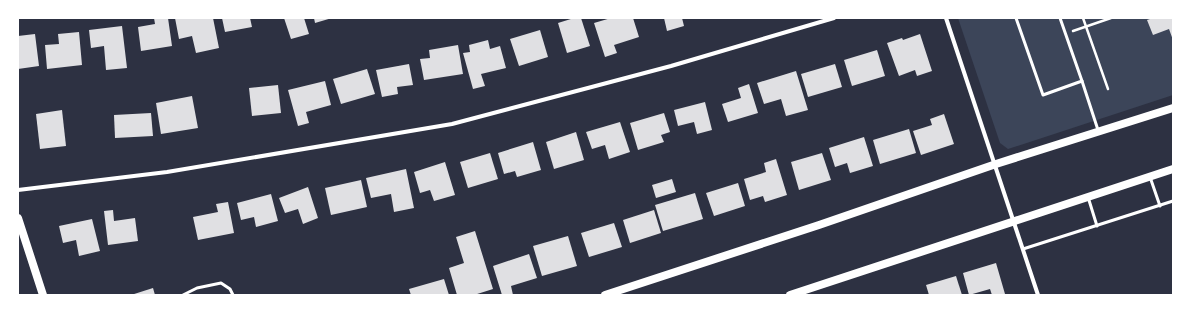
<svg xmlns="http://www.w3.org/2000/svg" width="1191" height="313" viewBox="0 0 1191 313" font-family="'Exo 2',sans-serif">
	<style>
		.green { fill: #3c4559 }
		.building { fill: #e0e0e3 }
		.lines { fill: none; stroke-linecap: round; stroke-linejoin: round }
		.path { stroke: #fff; stroke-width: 2.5 }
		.service { stroke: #fff; stroke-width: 3 }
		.minor { stroke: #fff; stroke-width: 4 }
		.secondary { stroke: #fff; stroke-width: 8 }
	</style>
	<rect width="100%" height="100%" fill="#2d3142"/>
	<path class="green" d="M958,18H1173V95L1008,149L1000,143Z"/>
	<g class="building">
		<path d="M154,18H168L172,46L141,51L138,27L155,24Z"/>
		<path d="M175,18H213L219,48L196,53L192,36L179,39Z"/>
		<path d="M222,18H250L252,27L225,32Z"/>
		<path d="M284,18H304L309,34L291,39Z"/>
		<path d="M314,18H332L315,23Z"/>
		<path d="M574,18H581L590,46L567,53L558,23Z"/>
		<path d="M611,18H633L639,37L614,45L617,53L605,57L594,23Z"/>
		<path d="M664,18H682L684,26L667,31Z"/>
		<path d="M1153,18H1173V40L1169,29L1153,35L1147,20Z"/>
		<path d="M122,26L127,68L106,70L104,46L91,48L89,30Z"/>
		<path d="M540,30L548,57L519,66L510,39Z"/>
		<path d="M79,32L82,65L47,69L45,45L59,44L58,34Z"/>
		<path d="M35,34L39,66L18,69V36Z"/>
		<path d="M920,34L932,71L917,76L915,70L899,76L887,43L902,38L903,40Z"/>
		<path d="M488,40L490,49L500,46L506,68L481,74L485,86L473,89L463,53L470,52L469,45Z"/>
		<path d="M458,45L463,74L424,80L420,59L430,58L429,50Z"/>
		<path d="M877,50L885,76L852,86L844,60Z"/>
		<path d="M409,64L413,85L397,87L398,94L382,97L376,70Z"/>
		<path d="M835,64L842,87L808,97L801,74Z"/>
		<path d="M367,69L375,94L341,104L333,79Z"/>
		<path d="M796,71L808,110L786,116L781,99L764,104L757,83Z"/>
		<path d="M325,81L331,105L306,112L309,123L298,126L288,90Z"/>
		<path d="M749,84L758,113L728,122L722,104L741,98L738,88Z"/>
		<path d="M278,85L281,113L252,116L249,88Z"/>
		<path d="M192,96L198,128L161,134L156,103Z"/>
		<path d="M705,102L712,130L697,134L694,122L678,126L674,110Z"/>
		<path d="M62,110L66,146L40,149L36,114Z"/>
		<path d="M151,113L153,136L115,138L114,115Z"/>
		<path d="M664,113L670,132L661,135L664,142L638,150L630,123Z"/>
		<path d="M944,114L954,144L921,155L913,131L932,125L930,119Z"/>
		<path d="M620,122L630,152L609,159L605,145L592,149L586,132Z"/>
		<path d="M909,129L916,153L880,164L873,140Z"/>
		<path d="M576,132L584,160L554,169L546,142Z"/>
		<path d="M864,137L873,166L850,173L847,163L835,167L829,148Z"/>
		<path d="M533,142L541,170L517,177L515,171L504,174L498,153Z"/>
		<path d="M490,153L498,179L468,188L460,162Z"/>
		<path d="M822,153L831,180L799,190L791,162Z"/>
		<path d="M776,159L787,195L765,202L763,196L750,200L744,179L766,172L764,163Z"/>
		<path d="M445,162L455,195L434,201L430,190L420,193L414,172Z"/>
		<path d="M406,169L414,208L394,212L391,194L371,198L366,178Z"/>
		<path d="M672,179L676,192L656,198L652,185Z"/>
		<path d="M361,180L367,207L331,215L325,188Z"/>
		<path d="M738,183L745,206L714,216L706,193Z"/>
		<path d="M308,187L318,218L303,224L298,209L285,213L279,198Z"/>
		<path d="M695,193L703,219L663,231L655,205Z"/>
		<path d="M271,194L278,221L256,227L254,217L241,220L237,203Z"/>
		<path d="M228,202L234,233L198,240L193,217L218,212L216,204Z"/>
		<path d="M113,210L114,221L135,218L138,241L108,245L104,211Z"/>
		<path d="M654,210L661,233L630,243L623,220Z"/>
		<path d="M92,219L100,251L79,256L76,240L63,243L59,226Z"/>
		<path d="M614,223L622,247L589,257L581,233Z"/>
		<path d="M475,231L493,289L474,295H457L449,268L464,263L456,237Z"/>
		<path d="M568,236L577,266L542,276L533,246Z"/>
		<path d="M529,254L537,278L511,286L513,295H502L493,266Z"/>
		<path d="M996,263L1005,294L992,295L990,289L969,295L963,273Z"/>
		<path d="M956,276L962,295H929L926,285Z"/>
		<path d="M444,279L449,295H411L409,289Z"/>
		<path d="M153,288L155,295H131Z"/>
	</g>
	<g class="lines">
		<g class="path">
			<path d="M1083,18L1108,89"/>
			<path d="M1073,31L1111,18"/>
		</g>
		<g class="service">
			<path d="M1016,18L1043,95L1082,81L1060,18"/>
			<path d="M1082,81L1098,130"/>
			<path d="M1150,177L1160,206"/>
			<path d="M1088,197L1097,226"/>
			<path d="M1023,249L1173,201"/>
			<path d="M183,295L197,288L221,283L230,289L233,295"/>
		</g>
		<g class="minor">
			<path d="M946,18L1038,295"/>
			<path d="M18,190L167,172L452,124L671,66L834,18"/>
		</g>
		<g class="secondary">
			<path d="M18,218L43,295"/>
			<path d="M605,295L819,225L996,164L1173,108"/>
			<path d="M790,295L1173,169"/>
		</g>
	</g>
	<rect width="1191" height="313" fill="none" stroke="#ffffff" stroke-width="38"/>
</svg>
